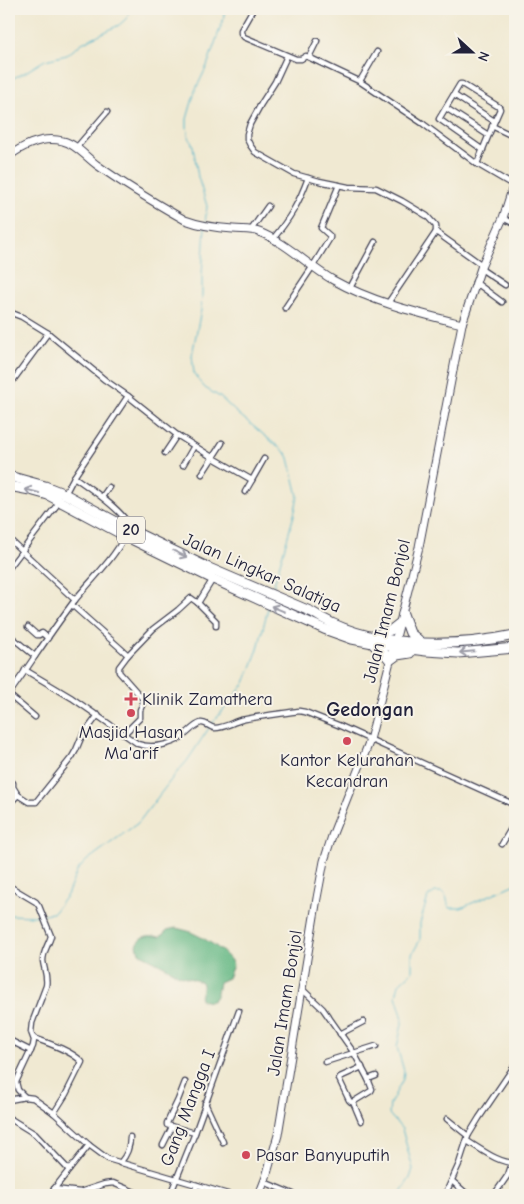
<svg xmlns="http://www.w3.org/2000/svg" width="524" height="1204" viewBox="0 0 524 1204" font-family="'Comic Neue',sans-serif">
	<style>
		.forest { fill: #67b986; stroke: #446e60 }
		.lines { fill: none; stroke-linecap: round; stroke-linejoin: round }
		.stream { stroke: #4bb2ca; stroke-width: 1 }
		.street-casing { stroke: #414052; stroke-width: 7 }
		.secondary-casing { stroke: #414052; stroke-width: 9 }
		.highway-casing { stroke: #414052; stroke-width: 11 }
		.street { stroke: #fff; stroke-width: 4.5 }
		.secondary { stroke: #fff; stroke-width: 7 }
		.highway { stroke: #fff; stroke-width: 9 }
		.oneway { stroke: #9c9ca7 }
		.poi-dot { fill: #d1495b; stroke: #f7f3e8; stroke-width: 2 }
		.labels { text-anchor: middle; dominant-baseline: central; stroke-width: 4; stroke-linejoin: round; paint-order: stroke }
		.shield { fill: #f7f3e8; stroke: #62616f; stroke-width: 1 }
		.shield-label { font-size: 16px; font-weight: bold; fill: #22223b }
		.street-label { font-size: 18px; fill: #22223b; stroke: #f7f3e8 }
		.poi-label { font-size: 18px; fill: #22223b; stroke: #f7f3e8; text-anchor: start }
		.quarter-label { font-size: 20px; font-weight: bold; fill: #22223b; stroke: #f7f3e8 }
	</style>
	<rect width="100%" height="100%" fill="#f7f3e8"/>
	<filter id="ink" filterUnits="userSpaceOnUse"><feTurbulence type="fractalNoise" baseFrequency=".02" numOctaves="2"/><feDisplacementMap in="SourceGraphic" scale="10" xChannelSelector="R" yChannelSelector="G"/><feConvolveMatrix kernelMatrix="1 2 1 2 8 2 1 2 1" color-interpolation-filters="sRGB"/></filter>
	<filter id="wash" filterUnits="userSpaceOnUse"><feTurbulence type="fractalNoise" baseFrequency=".0096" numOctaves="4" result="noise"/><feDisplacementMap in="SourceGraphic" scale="20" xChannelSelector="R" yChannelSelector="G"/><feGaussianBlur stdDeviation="1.12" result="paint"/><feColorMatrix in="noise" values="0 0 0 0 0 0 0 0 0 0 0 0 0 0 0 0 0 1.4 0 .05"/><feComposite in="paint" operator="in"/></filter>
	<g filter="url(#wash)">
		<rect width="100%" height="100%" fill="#f0e9d2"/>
		<path class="forest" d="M176,928C180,929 184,930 188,931C201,936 229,952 233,965L228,978L219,982C217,994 216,1007 200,999C200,993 204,988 201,982L177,974L166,967L139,953L137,945C142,934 150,935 160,937L167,930Z"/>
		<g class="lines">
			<g class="stream">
				<path d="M9,80L24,73L45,60L67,55L82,43L119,25L127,18L130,9"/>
				<path d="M205,224L207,206L198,177L193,146L189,137L187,128V119L195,91L207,66L223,20L225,9"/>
				<path d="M205,227L202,275V293L201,310L192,355L194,373L199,381L205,388L220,397L236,412L287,454L289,458L298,496L294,515L272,591"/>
				<path d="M211,725L245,683L258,649L268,608"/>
				<path d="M44,914L53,913L67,895L77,871L86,861L138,823L174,776L187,761L209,728"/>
				<path d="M9,915L34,916L40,915"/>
				<path d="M400,1195L402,1190L410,1178L413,1169L402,1129L389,1114L390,1104L403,1079L404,1071L397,1047L403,1019L396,996L399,984L412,972V954L420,940V923L428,897L435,892H442L446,896L449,908H461L515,884"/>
			</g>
		</g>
	</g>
	<g filter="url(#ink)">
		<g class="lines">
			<defs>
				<g id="street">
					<path d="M253,9L241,30V33L244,37L296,59H301L306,56L359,81L422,123L477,164L513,185"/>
					<path d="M287,56L275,82L261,104L250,124L247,134V139L250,145L255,152L294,174L319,181L348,187L376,188L402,201L427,216L436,226V232L482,265"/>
					<path d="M309,57L317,41"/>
					<path d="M360,81L377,52"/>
					<path d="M454,95L494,121"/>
					<path d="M446,108L488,135"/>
					<path d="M492,126L515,137"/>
					<path d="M76,148L107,112"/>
					<path d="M477,164C484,146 492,127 500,109L499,107L462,84H460L439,119L483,150"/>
					<path d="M503,218L515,224"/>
					<path d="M251,230L268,206"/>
					<path d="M273,239C290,218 299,203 308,178"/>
					<path d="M481,269L505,285"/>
					<path d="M475,282L502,302"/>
					<path d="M350,288L375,242"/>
					<path d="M388,303L436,232"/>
					<path d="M285,308L313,266L330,238V236L321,228L339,185"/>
					<path d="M9,312L22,317L48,333L9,386"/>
					<path d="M48,333L105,380L128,396L74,477L65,494"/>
					<path d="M128,396L177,435L212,457L252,480L264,459"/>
					<path d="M165,453L177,435"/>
					<path d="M183,465L194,446"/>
					<path d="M202,474L222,443"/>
					<path d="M74,477C87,486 127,513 129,527"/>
					<path d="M245,492L252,480"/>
					<path d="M102,497L109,487"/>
					<path d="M9,539L75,600"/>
					<path d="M9,568L60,501"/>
					<path d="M198,603L213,579"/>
					<path d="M72,605L128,655L119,667V672L142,698L143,703L140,710V718L124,734"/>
					<path d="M28,627L37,635H39L42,633L48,638"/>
					<path d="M9,635L35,656"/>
					<path d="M128,655L153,629L178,610L191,598L198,603L216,621V626"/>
					<path d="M25,670L72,698L138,744C151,749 171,745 182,737C188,733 194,725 201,723C206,722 210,728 215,728C224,728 233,722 241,720C260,716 279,714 299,711L305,712L338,725L515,805"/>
					<path d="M9,694C31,663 52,630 75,600C92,579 113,560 125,536"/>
					<path d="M9,695L35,717"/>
					<path d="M13,783V787L18,795"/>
					<path d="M9,804L18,795L29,802H36L72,757L76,750L81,738L98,715"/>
					<path d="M502,844L515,822"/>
					<path d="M9,886L36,902L39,906L51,936C49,944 43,951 43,961C44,969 48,977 46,986L32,1023L31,1032L34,1040L33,1046L16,1082L18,1090L25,1097"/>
					<path d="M302,989L323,1009L354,1053L368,1079L372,1089L371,1091L353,1102"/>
					<path d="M340,1034L363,1022"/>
					<path d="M34,1038C48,1043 72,1051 82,1062L66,1094L54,1113"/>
					<path d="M9,1040L31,1051"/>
					<path d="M325,1062L376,1046"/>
					<path d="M508,1076L515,1081"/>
					<path d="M368,1079L376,1076"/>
					<path d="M185,1082L178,1100L167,1123V1125L195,1133"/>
					<path d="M9,1100L25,1097L33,1098L54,1113L89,1145L108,1159L231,1195"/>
					<path d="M205,1103L223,1142"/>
					<path d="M9,1118L35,1134L69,1170"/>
					<path d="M447,1119L468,1136"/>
					<path d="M361,1121L353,1102H351L349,1100L339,1079L340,1077L362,1067"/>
					<path d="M467,1141C481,1149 498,1163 515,1163"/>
					<path d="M163,1145L172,1127"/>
					<path d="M120,1163C127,1155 130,1148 130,1137"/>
					<path d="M452,1181L468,1195"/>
					<path d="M264,1182L293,1194"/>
					<path d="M54,1189L80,1192L105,1184L113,1183L142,1195"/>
					<path d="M54,1189L89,1145"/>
					<path d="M170,1195L195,1133L239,1011"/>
					<path d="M193,1195L197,1185"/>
					<path d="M445,1195L459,1164L468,1136L479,1118L515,1065"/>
					<path d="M494,1195L508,1175L512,1163"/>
				</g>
				<g id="secondary">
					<path d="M9,156C24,145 44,136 63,141C76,144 86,157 97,165C125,185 155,203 185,220C201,226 216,228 233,229C242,230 251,229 259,232C287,243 307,265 333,280C372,302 418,313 462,324"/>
					<path d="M259,1195L266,1177L278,1135L317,898L324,861L332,836L370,740L419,547L462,324L482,265L503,218L515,180"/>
				</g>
				<g id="highway">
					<path d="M9,476L45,486L65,494L135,532L209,568L312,612C368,649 452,648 515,635"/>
					<path d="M9,486L30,490L48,495L125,536L213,579L324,629L352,639L394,647L426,651L458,653L515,648"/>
					<path d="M403,614L410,633L422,643"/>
					<path d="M373,636L391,630L400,623"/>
					<path d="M374,645L385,654L390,660L397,655L410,653"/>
				</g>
			</defs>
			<use href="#street" class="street-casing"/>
			<use href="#secondary" class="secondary-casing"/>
			<use href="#highway" class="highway-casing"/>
			<use href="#street" class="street"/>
			<use href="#secondary" class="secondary"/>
			<use href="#highway" class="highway"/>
		</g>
		<defs><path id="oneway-shaft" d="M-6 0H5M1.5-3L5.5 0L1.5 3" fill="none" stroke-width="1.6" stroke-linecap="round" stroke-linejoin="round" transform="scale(1.25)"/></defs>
		<g class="oneway">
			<use href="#oneway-shaft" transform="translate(32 491) rotate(-165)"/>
			<use href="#oneway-shaft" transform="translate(180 554) rotate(26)"/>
			<use href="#oneway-shaft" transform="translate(278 609) rotate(-157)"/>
			<use href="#oneway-shaft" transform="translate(467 652) rotate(175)"/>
		</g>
	</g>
	<g class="poi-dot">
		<path d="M128.5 691.5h5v5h5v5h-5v5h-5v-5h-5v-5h5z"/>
		<circle cx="131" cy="713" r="5"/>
		<circle cx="347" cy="741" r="5"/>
		<circle cx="246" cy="1155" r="5"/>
	</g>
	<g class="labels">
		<rect class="shield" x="117" y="516.5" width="28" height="27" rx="4"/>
		<g class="shield-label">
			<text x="131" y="530">20</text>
		</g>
		<g class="street-label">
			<text transform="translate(262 573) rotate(24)">Jalan Lingkar Salatiga</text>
			<text transform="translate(387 611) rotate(-76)">Jalan Imam Bonjol</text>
			<text transform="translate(285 1003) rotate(-81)">Jalan Imam Bonjol</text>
			<text transform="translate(188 1108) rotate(-69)">Gang Mangga I</text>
		</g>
		<g class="poi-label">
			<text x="142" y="699">Klinik Zamathera</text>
			<text x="131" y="732" text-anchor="middle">Masjid Hasan<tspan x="131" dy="21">Ma'arif</tspan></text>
			<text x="347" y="760" text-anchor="middle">Kantor Kelurahan<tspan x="347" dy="21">Kecandran</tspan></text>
			<text x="256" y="1155">Pasar Banyuputih</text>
		</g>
		<g class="quarter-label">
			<text x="370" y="709">Gedongan</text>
		</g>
	</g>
	<rect width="524" height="1204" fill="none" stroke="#f7f3e8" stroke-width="30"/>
	<g transform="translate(472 52) rotate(111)" stroke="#f7f3e8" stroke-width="4" paint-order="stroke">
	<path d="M0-4L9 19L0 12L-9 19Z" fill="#22223b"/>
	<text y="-8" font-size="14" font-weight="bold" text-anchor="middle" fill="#22223b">N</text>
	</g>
</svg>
